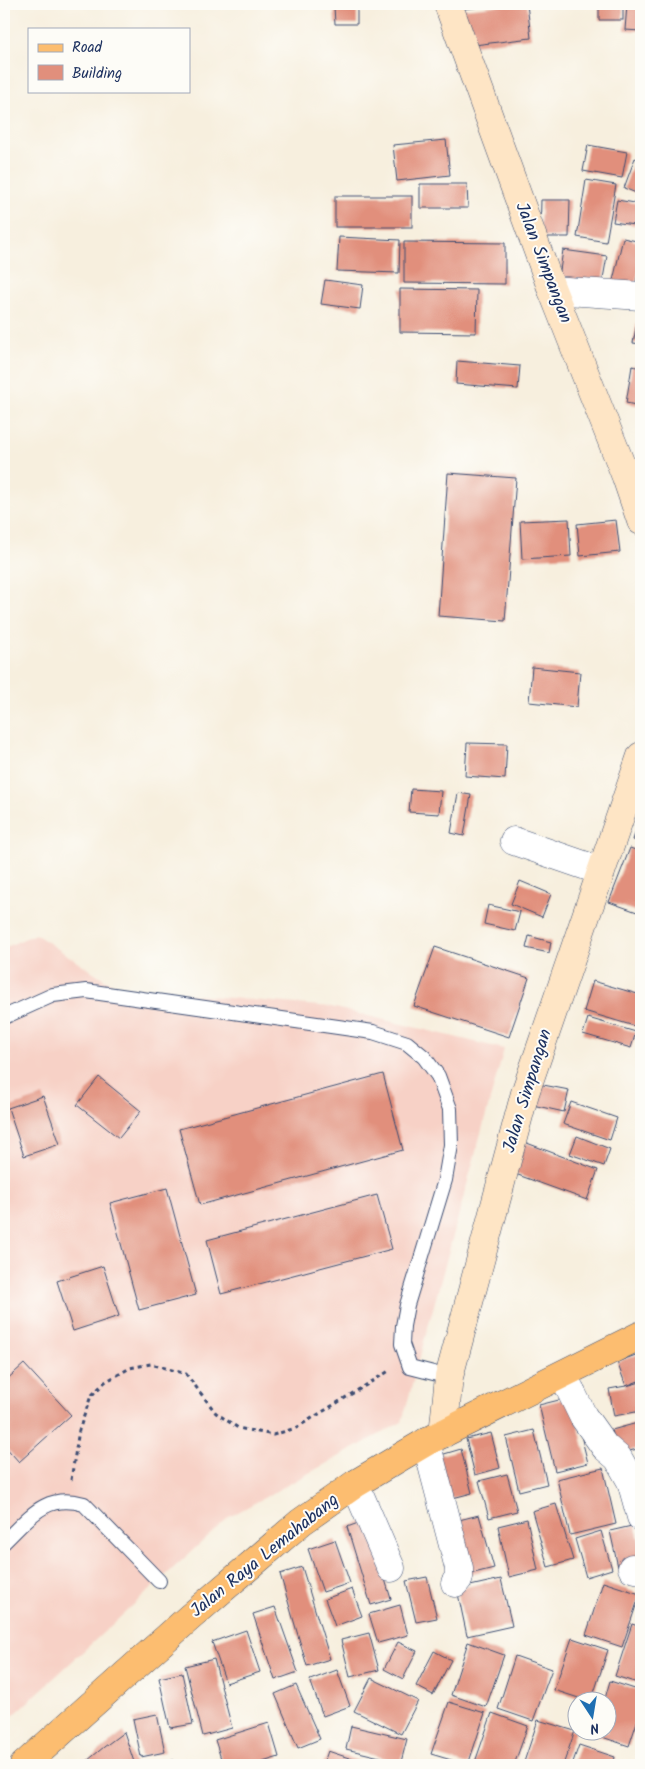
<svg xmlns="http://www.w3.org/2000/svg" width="645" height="1769" viewBox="0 0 645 1769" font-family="Kalam,sans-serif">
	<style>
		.built { fill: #f7d1c6 }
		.building { fill: #e18f7c }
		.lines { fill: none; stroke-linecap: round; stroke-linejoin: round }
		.lane-casing { stroke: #3c4c71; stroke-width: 16 }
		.street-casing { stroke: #3c4c71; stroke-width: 29 }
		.secondary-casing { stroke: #3c4c71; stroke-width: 29 }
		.primary-casing { stroke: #3c4c71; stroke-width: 29 }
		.path { stroke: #3c4c71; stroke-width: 3; stroke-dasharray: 4 4; stroke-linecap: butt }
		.lane { stroke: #fff; stroke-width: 14 }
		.street { stroke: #fff; stroke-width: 28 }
		.secondary { stroke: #fee5c5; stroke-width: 28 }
		.primary { stroke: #fcbd6f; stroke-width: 28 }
		.labels { text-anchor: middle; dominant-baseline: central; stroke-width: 4; stroke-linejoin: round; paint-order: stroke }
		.street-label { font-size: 18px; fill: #1b2f5e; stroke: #fdfcf7 }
	</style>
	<rect width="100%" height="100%" fill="#fdfcf7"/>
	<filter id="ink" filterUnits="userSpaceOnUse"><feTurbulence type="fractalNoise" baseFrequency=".02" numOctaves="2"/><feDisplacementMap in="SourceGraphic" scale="10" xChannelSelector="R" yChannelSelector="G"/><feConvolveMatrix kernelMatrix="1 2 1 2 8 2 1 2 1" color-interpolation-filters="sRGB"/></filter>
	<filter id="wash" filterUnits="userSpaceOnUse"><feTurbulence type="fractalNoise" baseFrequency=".0096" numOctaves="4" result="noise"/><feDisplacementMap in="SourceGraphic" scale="20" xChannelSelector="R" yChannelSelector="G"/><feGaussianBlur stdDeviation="1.12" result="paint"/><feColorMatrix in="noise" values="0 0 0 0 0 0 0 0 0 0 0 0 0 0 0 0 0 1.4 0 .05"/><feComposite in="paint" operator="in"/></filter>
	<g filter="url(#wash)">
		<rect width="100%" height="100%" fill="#f7efde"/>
		<path class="built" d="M35,934L118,988L331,1007L504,1049L402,1422L229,1517L4,1724V948Z"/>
		<g id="blocks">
			<g class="building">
				<path d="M511,4H527L531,38L466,46L462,9Z"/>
				<rect x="599" y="4" width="24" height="16"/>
				<path d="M627,4H641V31L625,30Z"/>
				<path d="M334,6H357V24H335Z"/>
				<path d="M446,140L450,175L397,181L393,145Z"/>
				<path d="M588,145L627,152L622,178L583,171Z"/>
				<path d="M635,158L641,161V195L624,188Z"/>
				<path d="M586,180L616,185L606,242L577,237Z"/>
				<path d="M420,184H467L468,208H420Z"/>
				<rect x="335" y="196" width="77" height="31"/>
				<path d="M541,200H570L569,237H540Z"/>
				<path d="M617,200L641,204V226L613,222Z"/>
				<path d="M339,237L400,240L399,273L337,271Z"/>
				<path d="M623,238L641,242V261L633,295L611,289Z"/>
				<path d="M404,242L505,243V284L404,283Z"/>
				<path d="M563,250L607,256L601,290L558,284Z"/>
				<path d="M325,280L363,285L360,309L321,304Z"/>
				<path d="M400,289L477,290L476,333L400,332Z"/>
				<path d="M639,313L641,314V344L633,343Z"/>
				<path d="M457,361L520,366L518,389L456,384Z"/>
				<path d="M632,366L641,368V406L626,403Z"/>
				<path d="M448,473L516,478L505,621L438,616Z"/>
				<path d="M569,519L571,556L522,559L520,521Z"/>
				<path d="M616,520L620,552L580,556L577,524Z"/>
				<path d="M532,667L580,672L577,707L529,702Z"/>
				<path d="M467,743L507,744L505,779L465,776Z"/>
				<path d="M411,789L441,791L439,814L409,812Z"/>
				<path d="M458,793L471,795L464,836L451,833Z"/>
				<path d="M641,814V842L633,840Z"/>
				<path d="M630,848L641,852V902L637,912L609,902Z"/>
				<path d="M520,881L551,894L542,917L511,904Z"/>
				<path d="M488,905L520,912L515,931L484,924Z"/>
				<path d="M529,936L551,942L549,953L526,948Z"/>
				<path d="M435,947L529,978L509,1037L414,1006Z"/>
				<path d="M593,981L641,995V1028L584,1011Z"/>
				<path d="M588,1018L636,1032L631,1048L583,1034Z"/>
				<path d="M383,1074L403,1150L200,1205L179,1129Z"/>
				<path d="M99,1077L141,1111L119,1138L77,1105Z"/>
				<path d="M533,1083L569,1090L564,1112L528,1104Z"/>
				<path d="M43,1096L60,1144L24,1156L8,1108Z"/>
				<path d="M571,1102L617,1118L610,1140L563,1124Z"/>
				<path d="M577,1136L610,1149L604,1166L570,1154Z"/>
				<path d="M519,1140L598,1170L587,1200L507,1171Z"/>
				<path d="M167,1188L196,1295L139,1310L110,1203Z"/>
				<path d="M377,1195L392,1249L221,1294L207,1240Z"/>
				<path d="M103,1266L119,1316L73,1331L57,1281Z"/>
				<path d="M641,1353V1380L626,1386L641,1382V1411L614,1416L609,1389L626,1386L617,1362Z"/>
				<path d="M24,1364L71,1415L19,1462L4,1445V1382Z"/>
				<path d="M571,1397L588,1463L555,1471L539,1405Z"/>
				<path d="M641,1422V1448L618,1454L612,1430Z"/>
				<path d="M534,1430L547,1484L519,1491L506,1437Z"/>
				<path d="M491,1433L500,1468L475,1475L466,1439Z"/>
				<path d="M461,1449L472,1493L445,1500L434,1457Z"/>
				<path d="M603,1468L616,1524L570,1535L557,1479Z"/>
				<path d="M507,1474L517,1511L489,1518L479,1481Z"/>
				<path d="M556,1504L573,1560L548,1567L532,1511Z"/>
				<path d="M479,1515L494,1568L470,1574L455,1521Z"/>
				<path d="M527,1519L538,1570L509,1577L498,1526Z"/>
				<path d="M367,1520L391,1599L371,1605L347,1527Z"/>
				<path d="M636,1525L641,1549V1562L618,1567L610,1531Z"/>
				<path d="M601,1531L612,1569L586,1577L575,1539Z"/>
				<path d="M335,1540L350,1583L323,1592L308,1549Z"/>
				<path d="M302,1567L330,1659L307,1666L280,1574Z"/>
				<path d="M427,1577L437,1618L416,1622L406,1581Z"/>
				<path d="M501,1579L512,1626L467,1636L457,1589Z"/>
				<path d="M603,1582L640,1594L622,1647L586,1635Z"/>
				<path d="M352,1589L362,1616L335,1626L325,1599Z"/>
				<path d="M400,1605L408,1635L378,1643L369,1614Z"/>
				<path d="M275,1607L298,1672L275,1680L253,1614Z"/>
				<path d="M632,1624L641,1627V1684L615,1676Z"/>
				<path d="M246,1630L260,1672L226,1683L212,1642Z"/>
				<path d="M369,1633L379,1670L350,1677L341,1640Z"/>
				<path d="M572,1638L608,1650L591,1702L554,1690Z"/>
				<path d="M398,1642L417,1651L403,1679L384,1669Z"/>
				<path d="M468,1642L504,1655L486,1707L451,1695Z"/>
				<path d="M434,1651L451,1660L433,1695L416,1686Z"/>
				<path d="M515,1656L552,1669L533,1721L498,1709Z"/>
				<path d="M214,1659L232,1728L203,1736L185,1666Z"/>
				<path d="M337,1670L350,1706L323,1716L310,1680Z"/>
				<path d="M182,1673L193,1724L170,1728L159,1678Z"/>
				<path d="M371,1678L418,1701L401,1734L354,1711Z"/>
				<path d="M610,1681L641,1691V1710L629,1746L593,1734V1732H608V1702H604Z"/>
				<path d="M296,1685L320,1739L298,1748L275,1694Z"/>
				<path d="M449,1702L485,1713L468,1765L431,1754Z"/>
				<path d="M492,1713L528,1726L514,1765H474Z"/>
				<path d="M157,1714L165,1752L141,1757L133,1719Z"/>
				<path d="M538,1720L575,1731L563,1765H523Z"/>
				<path d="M269,1723L279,1757L253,1765H223L215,1740Z"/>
				<path d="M351,1726L407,1739L401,1762L346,1749Z"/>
				<path d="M124,1732L135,1765H82L104,1747Z"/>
				<path d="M579,1745L615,1757L613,1765H572Z"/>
				<path d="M328,1751L364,1763L363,1765H323Z"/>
				<path d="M174,1760L175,1765H151V1764Z"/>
			</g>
		</g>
	</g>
	<g filter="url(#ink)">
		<use href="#blocks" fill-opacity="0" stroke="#3c4c71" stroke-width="1"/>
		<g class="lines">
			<defs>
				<g id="lane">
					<path d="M4,1017L53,995L86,991L373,1032L407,1043L424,1057L438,1076L450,1109L451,1145L445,1180L407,1305L403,1326L402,1344L410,1367L449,1377"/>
					<path d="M4,1542C30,1517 45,1493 84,1504L159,1581"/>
				</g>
				<g id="street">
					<path d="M552,290L641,296"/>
					<path d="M514,841L601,871"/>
					<path d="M563,1375L583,1416L605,1447L618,1458L631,1481L641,1517"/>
					<path d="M426,1442L459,1568V1578L455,1583"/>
					<path d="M355,1484L391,1568"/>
					<path d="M632,1568L641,1570"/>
				</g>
				<g id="secondary">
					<path d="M448,4L552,290L626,477L641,521"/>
					<path d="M443,1434L449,1377L525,1093L641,756"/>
				</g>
				<path id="primary" d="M24,1765L189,1618L301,1522L355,1484L426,1442L641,1335"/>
			</defs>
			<use href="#lane" class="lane-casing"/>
			<use href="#street" class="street-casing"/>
			<use href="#secondary" class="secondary-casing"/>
			<use href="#primary" class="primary-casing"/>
			<path class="path" d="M71,1480L79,1430L91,1396L105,1382L130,1368L151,1364L186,1374L216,1413L238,1428L273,1435L296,1428L389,1371"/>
			<use href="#lane" class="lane"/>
			<use href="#street" class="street"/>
			<use href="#secondary" class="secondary"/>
			<use href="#primary" class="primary"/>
		</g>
	</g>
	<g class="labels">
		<g class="street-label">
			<text transform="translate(543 263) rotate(69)">Jalan Simpangan</text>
			<text transform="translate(528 1091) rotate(-73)">Jalan Simpangan</text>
			<text transform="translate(265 1556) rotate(-39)">Jalan Raya Lemahabang</text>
		</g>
	</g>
	<rect width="645" height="1769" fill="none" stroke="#fdfcf7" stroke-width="20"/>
	<rect x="28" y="28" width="162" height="65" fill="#fdfcf7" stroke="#a3aaba"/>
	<rect x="38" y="44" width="25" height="8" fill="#fcbd6f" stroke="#a3aaba"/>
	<text x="72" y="52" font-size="15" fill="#1b2f5e">Road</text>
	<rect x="38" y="65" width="25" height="15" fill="#e18f7c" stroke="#a3aaba"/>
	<text x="72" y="78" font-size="15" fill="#1b2f5e">Building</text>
	<g transform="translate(592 1716) rotate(168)"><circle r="24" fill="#fdfcf7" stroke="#a3aaba"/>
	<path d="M0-4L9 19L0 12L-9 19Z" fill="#1f6fb2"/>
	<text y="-8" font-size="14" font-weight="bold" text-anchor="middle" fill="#1b2f5e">N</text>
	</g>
</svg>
